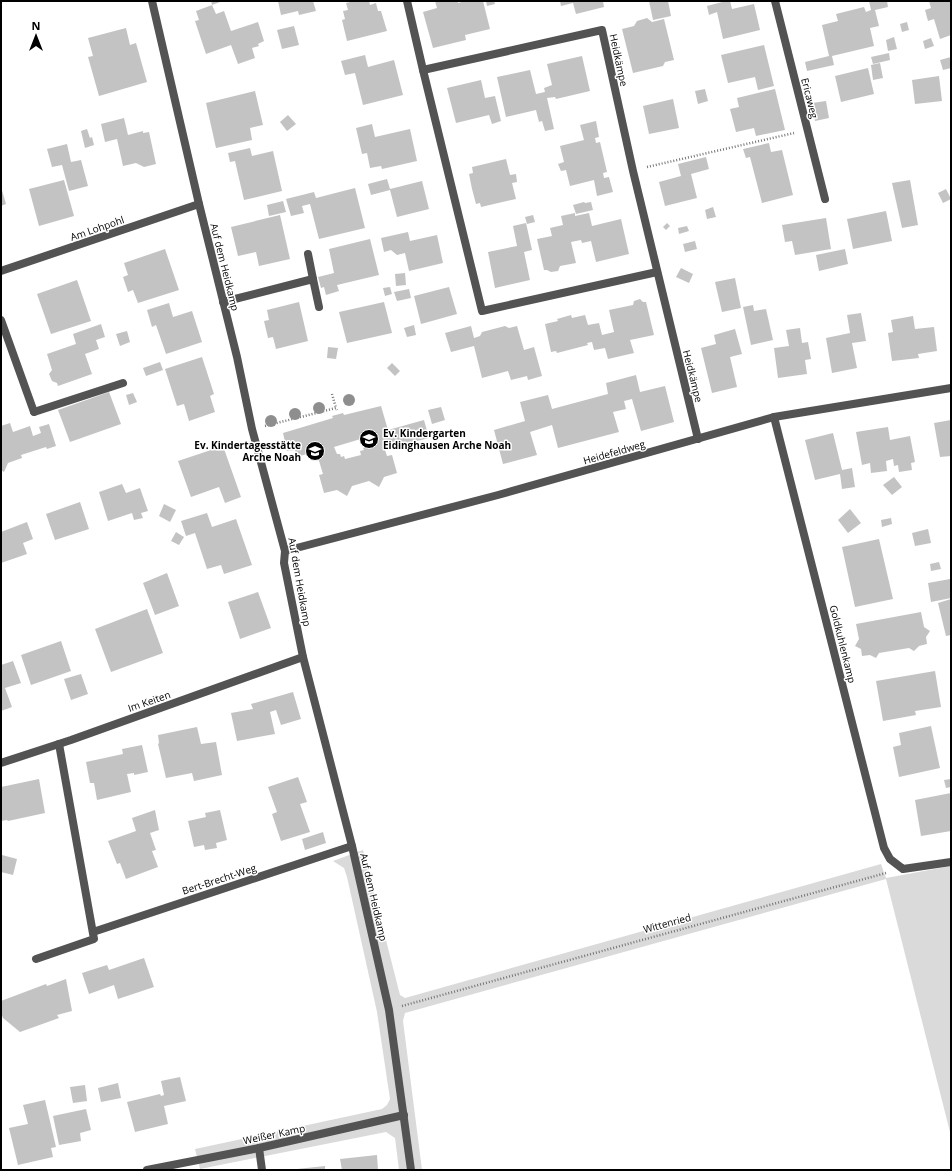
<svg xmlns="http://www.w3.org/2000/svg" width="952" height="1171" viewBox="0 0 952 1171" font-family="'Open Sans',sans-serif">
	<style>
		.green { fill: #dadada }
		.building { fill: #c3c3c3; fill-rule: evenodd }
		.lines { fill: none; stroke-linecap: round; stroke-linejoin: round }
		.path { stroke: #757575; stroke-width: 2.5; stroke-dasharray: 1 2; stroke-linecap: butt }
		.lane { stroke: #535353; stroke-width: 8 }
		.street { stroke: #535353; stroke-width: 8 }
		.tree { fill: #8e8e8e }
		.labels { text-anchor: middle; dominant-baseline: central; stroke-width: 3; stroke-linejoin: round; paint-order: stroke }
		.street-label { font-size: 10px; fill: #000; stroke: #fff }
		.poi-label { font-size: 10px; font-weight: bold; fill: #000; stroke: #fff; text-anchor: start }
	</style>
	<rect width="100%" height="100%" fill="#fff"/>
	<path class="green" d="M363,850L400,995L405,998L881,864L886,878L951,866V1136L886,879L405,1013L403,1021L422,1170H399L395,1138L386,1132L200,1169L195,1149L382,1109L387,1105L390,1099L377,1012L347,877L344,868L333,861Z"/>
	<g class="building">
		<path d="M211,1H223L212,5L216,14L224,11L231,31L258,22L264,41L258,44L259,46L252,48L255,58L238,64L231,45L206,54L195,21L199,20L196,11L212,5Z"/>
		<path d="M278,1H313L316,11L299,15L298,11L281,15Z"/>
		<path d="M354,1H369L370,5L376,3L378,11H381L387,31L347,41L342,20L345,19L343,11L348,10L346,3Z"/>
		<path d="M435,1H458V3L465,1H483L490,29L465,35L466,40L433,48L423,12L437,8Z"/>
		<path d="M486,1H494L495,4L487,6Z"/>
		<path d="M560,1H603L604,7L576,14L573,3L561,6Z"/>
		<path d="M649,1H668L671,16L653,20Z"/>
		<path d="M726,1H730L732,9L754,4L760,30L723,39L717,12L709,15L707,6Z"/>
		<path d="M869,1H887L888,7L875,10L879,26L870,28L874,46L832,56L834,65L807,71L805,62L829,56L822,25L838,21L836,14L864,7L866,12L871,10Z"/>
		<path d="M929,1H951V35L940,39L934,19L928,21L925,10L931,8Z"/>
		<path d="M647,18L652,22L664,19L674,60L665,62L663,66L633,73L622,29L634,26L637,21Z"/>
		<path d="M907,22L909,30L902,32L900,24Z"/>
		<path d="M294,26L299,45L282,49L277,30Z"/>
		<path d="M126,28L130,45L136,43L147,82L99,96L88,57L93,56L88,38Z"/>
		<path d="M894,37L897,49L888,51L886,40Z"/>
		<path d="M931,38L934,46L925,49L923,41Z"/>
		<path d="M764,45L774,86L758,90L755,77L728,83L721,55Z"/>
		<path d="M889,53L890,60L873,64L871,57Z"/>
		<path d="M365,55L368,67L394,60L403,95L363,105L355,73L345,75L341,61Z"/>
		<path d="M582,56L590,91L556,99L555,97L547,98L554,129L545,131L542,121L539,122L536,110L506,117L497,77L530,70L536,94L545,92L544,88L552,85L547,64Z"/>
		<path d="M951,57V68L943,70L940,60Z"/>
		<path d="M880,63L883,78L873,80L871,65Z"/>
		<path d="M868,68L874,94L841,102L835,76Z"/>
		<path d="M939,76L942,101L915,104L912,80Z"/>
		<path d="M481,80L485,98L495,96L501,121L492,124L489,115L456,123L447,88Z"/>
		<path d="M705,89L708,101L698,104L695,91Z"/>
		<path d="M775,89L785,130L756,136L754,128L736,132L730,109L739,107L737,98Z"/>
		<path d="M255,91L263,125L250,128L252,140L216,148L206,103Z"/>
		<path d="M673,99L679,128L649,134L643,106Z"/>
		<path d="M826,101L829,118L815,121L812,103Z"/>
		<path d="M288,115L296,124L287,131L280,122Z"/>
		<path d="M124,118L128,135L143,131V133L149,132L156,164L144,167L136,163L123,166L117,139L105,142L101,124Z"/>
		<path d="M596,121L599,137L595,138L596,143L600,142L607,172L603,173L604,178L609,177L613,192L597,196L594,180L570,186L566,170L561,171L558,164L564,162L560,146L584,140L580,125Z"/>
		<path d="M372,124L375,137L410,129L417,161L382,169L381,166L370,168L367,153L362,154L356,128Z"/>
		<path d="M87,129L90,138L92,137L94,145L85,148L81,131Z"/>
		<path d="M769,143L771,152L782,150L793,195L762,203L750,157L746,158L743,149Z"/>
		<path d="M67,144L71,162L81,160L88,186L69,191L62,165L52,167L47,149Z"/>
		<path d="M250,148L252,156L273,151L282,191L244,200L235,161L230,162L228,153Z"/>
		<path d="M706,157L709,169L691,174L697,198L665,206L659,182L681,176L678,164Z"/>
		<path d="M506,159L510,175L516,174L517,182L512,183L516,199L481,207L480,203L476,204L472,189L469,174L473,173L472,167Z"/>
		<path d="M387,179L390,189L422,181L429,209L397,217L390,190L371,195L368,184Z"/>
		<path d="M64,180L74,216L39,226L29,189Z"/>
		<path d="M910,180L918,225L902,228L892,183Z"/>
		<path d="M1,187L6,204L1,206Z"/>
		<path d="M355,188L365,228L319,239L310,204L302,206L304,213L291,216L286,199L314,192L316,198Z"/>
		<path d="M946,189L951,199L943,203L938,193Z"/>
		<path d="M283,201L286,212L269,216L267,205Z"/>
		<path d="M584,202L585,203L591,202L593,210L576,214L573,205Z"/>
		<path d="M713,207L716,217L707,219L705,210Z"/>
		<path d="M886,211L892,241L853,249L847,219Z"/>
		<path d="M575,213V216L589,213L592,226L621,219L629,254L596,262L591,241L582,243L581,240L571,242L576,263L560,266L558,271L551,272L547,270H544L537,239L552,236L550,228L563,225L561,216Z"/>
		<path d="M280,215L290,259L259,266L256,252L238,256L231,227Z"/>
		<path d="M533,215L535,222L527,224L525,217Z"/>
		<path d="M826,218L831,249L795,255L792,241L785,242L782,225Z"/>
		<path d="M526,223L532,250L524,252L530,280L495,288L488,252L517,246L513,226Z"/>
		<path d="M667,223L670,226L666,230L663,227Z"/>
		<path d="M687,226L689,231L679,234L678,228Z"/>
		<path d="M408,232L410,241L437,235L443,263L409,271L405,253L397,255L391,250L384,252L381,238Z"/>
		<path d="M370,239L379,275L337,285L339,291L326,295L324,287L321,288L318,277L334,273L329,249Z"/>
		<path d="M695,241L697,249L685,252L683,244Z"/>
		<path d="M165,249L179,290L138,303L133,290L128,292L123,277L128,275L124,263Z"/>
		<path d="M845,249L848,264L819,271L816,255Z"/>
		<path d="M681,268L693,274L689,283L676,277Z"/>
		<path d="M405,273L406,285L396,286L395,274Z"/>
		<path d="M735,278L741,308L722,312L715,282Z"/>
		<path d="M77,280L91,321L51,334L37,294Z"/>
		<path d="M390,287L392,294L385,296L383,288Z"/>
		<path d="M449,287L457,314L421,324L414,296Z"/>
		<path d="M409,289L411,298L397,301L394,292Z"/>
		<path d="M640,299L643,302H646L654,335L630,340L634,353L608,359L605,348L594,350L592,342L587,343L588,345L557,353L556,351L551,352L545,324L558,321L557,319L571,315L572,318L585,315L588,325L599,323L602,335L614,332L609,310L633,305L634,301Z"/>
		<path d="M299,302L308,341L276,349L273,337L268,338L264,321L269,320L267,310Z"/>
		<path d="M384,302L392,333L347,343L339,312Z"/>
		<path d="M169,303L173,317L192,311L202,342L166,354L156,325L152,327L147,310Z"/>
		<path d="M753,305L754,311L766,309L773,340L751,345L743,307Z"/>
		<path d="M861,313L866,341L852,343L857,368L832,373L826,338L850,333L847,315Z"/>
		<path d="M913,316L915,329L934,327L937,351L918,354L919,358L892,361L888,333L893,332L891,320Z"/>
		<path d="M101,324L105,337L96,340L99,349L85,354L92,374L58,386L57,383L52,381L49,374L52,370L47,354L76,344L73,334Z"/>
		<path d="M414,325L416,335L407,337L404,328Z"/>
		<path d="M471,326L474,338L480,336L482,332L505,326L509,328L517,326L524,350L534,347L542,376L528,380L527,376L511,380L508,371L482,378L474,346L451,352L445,333Z"/>
		<path d="M800,328L802,343L808,342L811,359L805,360L807,374L778,378L774,348L789,346L786,330Z"/>
		<path d="M735,329L742,354L730,357L737,387L712,393L701,348L716,344L714,335Z"/>
		<path d="M127,331L130,342L120,346L116,334Z"/>
		<path d="M328,347L338,348L336,359L327,358Z"/>
		<path d="M202,357L214,394L210,396L215,412L189,421L184,404L177,406L165,369Z"/>
		<path d="M160,362L163,370L146,376L143,368Z"/>
		<path d="M392,363L400,371L395,376L387,368Z"/>
		<path d="M636,375L640,392L665,386L674,422L641,431L632,399L624,401L626,409L613,412L619,432L558,448L552,425L530,432L537,455L503,464L494,430L525,421L520,402L548,395L552,409L608,394L606,383Z"/>
		<path d="M109,392L121,424L70,442L58,410Z"/>
		<path d="M133,393L137,402L129,405L126,395Z"/>
		<path d="M381,406L388,430L424,420L429,438L417,441L411,452L401,446L385,450L387,456L392,455L397,473L384,477L379,487L369,481L352,486L347,496L337,490L324,493L319,475L323,474L316,451L297,457L295,450L287,451L283,433L333,418L332,416L343,413L344,415ZM364,438L367,446L363,448L364,450L360,451L361,455L345,459L344,456L341,457L340,454H337L334,447Z"/>
		<path d="M441,407L445,420L432,424L428,410Z"/>
		<path d="M951,420V456L940,457L934,423Z"/>
		<path d="M10,423L13,432L30,426L33,436L41,433L39,427L49,424L56,446L47,449L46,447L21,455L22,458L8,463L4,472L1,470V426Z"/>
		<path d="M888,427L890,440L910,436L915,462L911,463L912,470L899,472L898,465L894,466L893,459L886,461L887,471L871,473L870,463L862,465L856,432Z"/>
		<path d="M833,433L842,470L852,468L855,487L842,489L840,474L815,480L805,440Z"/>
		<path d="M223,446L241,497L225,503L219,487L191,497L178,461Z"/>
		<path d="M894,477L902,487L892,495L883,485Z"/>
		<path d="M122,484L126,493L140,488L148,511L141,513L143,518L134,520L132,513L108,521L99,492Z"/>
		<path d="M80,502L89,529L55,540L46,514Z"/>
		<path d="M164,504L176,510L170,522L159,516Z"/>
		<path d="M850,509L861,523L848,533L838,520Z"/>
		<path d="M207,513L212,527L236,519L252,565L224,574L221,565L207,569L195,533L186,536L181,521Z"/>
		<path d="M891,518L892,524L882,527L881,520Z"/>
		<path d="M27,522L33,539L23,543L27,554L1,563V532Z"/>
		<path d="M928,529L931,543L915,546L912,533Z"/>
		<path d="M176,532L184,537L179,545L171,541Z"/>
		<path d="M879,539L893,599L855,607L842,547Z"/>
		<path d="M939,562L941,569L931,571L930,564Z"/>
		<path d="M167,573L179,606L155,615L143,583Z"/>
		<path d="M950,579L951,583V598L931,602L928,583Z"/>
		<path d="M258,592L271,628L240,639L228,602Z"/>
		<path d="M951,599V635L946,636L938,603Z"/>
		<path d="M147,609L163,653L111,672L95,629Z"/>
		<path d="M921,612L924,627L930,631L926,637L927,644L919,646L914,651L909,648L879,653L876,658L870,655L862,656L861,649L855,646L859,639L856,624Z"/>
		<path d="M61,641L71,671L31,685L21,655Z"/>
		<path d="M13,661L21,683L5,688L12,707L1,711V665Z"/>
		<path d="M935,671L941,707L915,711L916,715L883,721L876,681Z"/>
		<path d="M81,674L88,694L71,700L64,679Z"/>
		<path d="M293,692L301,719L281,725L276,710L270,712L275,734L237,741L231,713L253,709L251,704Z"/>
		<path d="M931,726L940,768L899,777L893,747L901,745L899,733Z"/>
		<path d="M197,727L201,744L216,742L222,775L194,781L192,773L166,778L158,744L159,743L158,735Z"/>
		<path d="M142,745L148,772L134,775V773L127,774L131,792L97,800L94,783H90L86,762L123,754L122,749Z"/>
		<path d="M298,777L307,802L300,804L310,832L281,841L272,814L277,812L268,787Z"/>
		<path d="M39,779L45,813L8,821L7,820L1,821V787Z"/>
		<path d="M951,779V787L946,788L944,780Z"/>
		<path d="M951,793V831L921,836L915,800Z"/>
		<path d="M155,810L159,830L150,833L156,850L152,851L158,867L126,879L120,863L117,864L108,841L136,831L132,818Z"/>
		<path d="M220,810L227,840L216,843L217,848L205,850L204,845L194,847L188,821L206,817L205,813Z"/>
		<path d="M323,832L326,843L305,850L302,839Z"/>
		<path d="M2,855L17,859L13,875L1,872Z"/>
		<path d="M144,958L154,987L118,999L114,985L89,994L82,973L107,965L109,970Z"/>
		<path d="M66,979L72,1011L57,1015L59,1018L20,1032L3,1018L1,1013V1001L46,984L47,986Z"/>
		<path d="M180,1077L186,1101L164,1106L168,1124L135,1132L127,1102L160,1094L161,1096L164,1095L161,1081Z"/>
		<path d="M118,1083L121,1098L101,1102L98,1088Z"/>
		<path d="M85,1085L87,1101L73,1103L70,1087Z"/>
		<path d="M45,1100L56,1147L51,1148L53,1157L18,1165L9,1128L28,1124L23,1105Z"/>
		<path d="M86,1109L91,1130L80,1133L81,1141L59,1145L53,1116Z"/>
		<path d="M377,1155L378,1170H342L340,1159Z"/>
		<path d="M325,1166V1170H298L297,1169Z"/>
	</g>
	<g class="lines">
		<g class="path">
			<path d="M647,167L794,133"/>
			<path d="M332,394L336,408"/>
			<path d="M265,426L336,408L337,410"/>
			<path d="M402,1006L886,873"/>
		</g>
		<g class="lane">
			<path d="M308,254L313,279"/>
			<path d="M223,302L313,279L319,307"/>
			<path d="M34,412L123,383"/>
		</g>
		<g class="street">
			<path d="M152,1L199,204L237,357L252,429L285,551L284,563L303,657L352,846L389,1010L411,1170"/>
			<path d="M407,1L423,70L602,30L633,171L698,439"/>
			<path d="M775,1L825,199"/>
			<path d="M423,70L482,311L657,272"/>
			<path d="M1,271L199,204"/>
			<path d="M1,320L34,412"/>
			<path d="M774,417L884,848L890,859L903,869L951,862"/>
			<path d="M285,551L498,495L774,417L951,388"/>
			<path d="M1,763L71,740L303,657"/>
			<path d="M93,932L352,846"/>
			<path d="M36,959L94,939L59,744"/>
			<path d="M259,1148L262,1170"/>
			<path d="M147,1170L259,1148L404,1115"/>
		</g>
	</g>
	<g class="tree">
		<circle cx="349" cy="400" r="6"/>
		<circle cx="319" cy="408" r="6"/>
		<circle cx="295" cy="414" r="6"/>
		<circle cx="271" cy="421" r="6"/>
	</g>
	<defs>
		<symbol id="school-disc" viewBox="-11 -11 22 22"><circle r="9.5" fill="#000" stroke="#fff"/><path d="M0-5L7-2L0 1L-7-2ZM-4 1L0 2.5L4 1V4Q0 6-4 4Z" fill="#fff"/></symbol>
	</defs>
	<g fill-rule="evenodd">
		<use href="#school-disc" x="358" y="428" width="22" height="22"/>
		<use href="#school-disc" x="304" y="440" width="22" height="22"/>
	</g>
	<g class="labels">
		<g class="street-label">
			<text transform="translate(619 60) rotate(78)">Heidkämpe</text>
			<text transform="translate(810 98) rotate(76)">Ericaweg</text>
			<text transform="translate(97 228) rotate(-19)">Am Lohpohl</text>
			<text transform="translate(225 267) rotate(76)">Auf dem Heidkamp</text>
			<text transform="translate(693 376) rotate(76)">Heidkämpe</text>
			<text transform="translate(614 452) rotate(-16)">Heidefeldweg</text>
			<text transform="translate(300 582) rotate(80)">Auf dem Heidkamp</text>
			<text transform="translate(843 644) rotate(76)">Goldkuhlenkamp</text>
			<text transform="translate(149 701) rotate(-19)">Im Keiten</text>
			<text transform="translate(219 879) rotate(-18)">Bert-Brecht-Weg</text>
			<text transform="translate(374 897) rotate(77)">Auf dem Heidkamp</text>
			<text transform="translate(667 923) rotate(-15)">Wittenried</text>
			<text transform="translate(274 1134) rotate(-12)">Weißer Kamp</text>
		</g>
		<g class="poi-label">
			<text x="383" y="433">Ev. Kindergarten<tspan x="383" dy="12">Eidinghausen Arche Noah</tspan></text>
			<text x="301" y="445" text-anchor="end">Ev. Kindertagesstätte<tspan x="301" dy="12">Arche Noah</tspan></text>
		</g>
	</g>
	<rect width="952" height="1171" fill="none" stroke="#000000" stroke-width="4"/>
	<g transform="translate(36 36)" stroke="#ffffff" stroke-width="3" paint-order="stroke">
	<path d="M0-3L7 15L0 10L-7 15Z" fill="#000000"/>
	<text y="-6" font-size="11" font-weight="bold" text-anchor="middle" fill="#000000">N</text>
	</g>
</svg>
